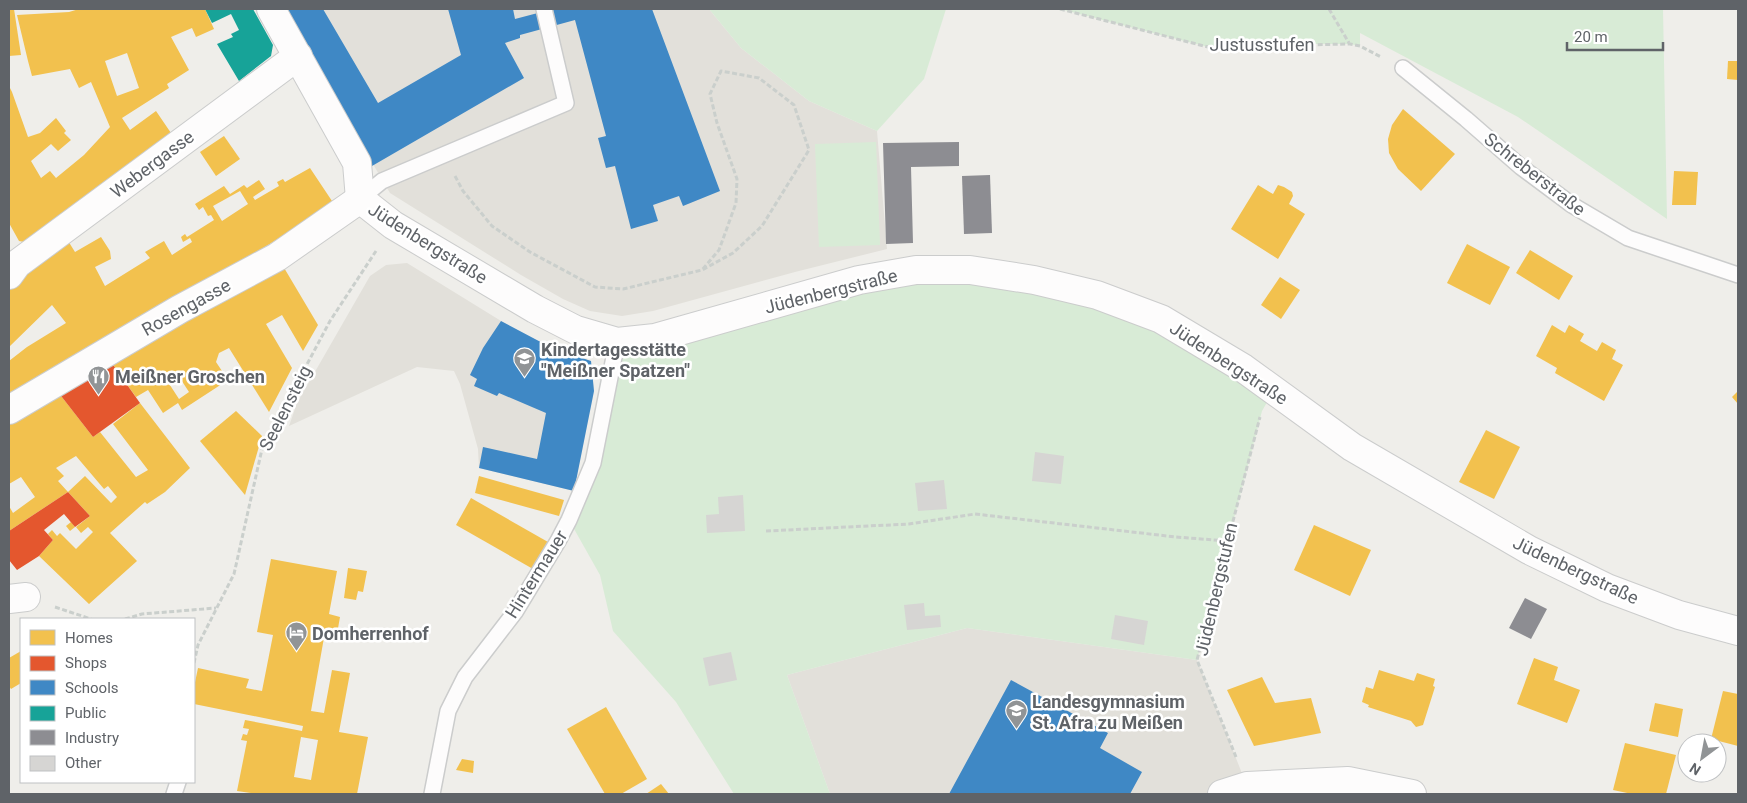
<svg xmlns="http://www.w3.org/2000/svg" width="1747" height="803" viewBox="0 0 1747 803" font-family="Roboto,sans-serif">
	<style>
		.education { fill: #e2e0da }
		.green { fill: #d8ebd6 }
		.homes { fill: #f2c14e; fill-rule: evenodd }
		.shops { fill: #e4572e }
		.schools { fill: #3f88c5 }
		.public { fill: #17a398 }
		.industry { fill: #8d8d92 }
		.building { fill: #d6d5d3 }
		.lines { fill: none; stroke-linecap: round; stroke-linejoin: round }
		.lane-casing { stroke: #cbcccc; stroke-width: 18 }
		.street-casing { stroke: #cbcccc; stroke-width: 30 }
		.path { stroke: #cacfcc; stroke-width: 3; stroke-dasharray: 5 2.5; stroke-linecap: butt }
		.lane { stroke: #fdfcfc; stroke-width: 15 }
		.street { stroke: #fdfcfc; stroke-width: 28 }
		.labels { text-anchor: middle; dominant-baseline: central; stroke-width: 5; stroke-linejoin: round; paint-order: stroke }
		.street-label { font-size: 18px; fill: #5f6368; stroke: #fff }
		.poi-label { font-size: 18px; font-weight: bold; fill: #5f6368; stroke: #fff; text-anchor: start }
	</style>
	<rect width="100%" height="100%" fill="#efeeea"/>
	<g class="education">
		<path d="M295,9H709L741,48L809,101L877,131L887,249L795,272L653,311L622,316L590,311L563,299L521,275L390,193L284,13Z"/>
		<path d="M407,263L524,335L552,348L591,361L594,391L574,491L479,468L478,449L460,384L454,371L417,367L289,426L297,403L370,276L386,265Z"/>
		<path d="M967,628L1197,660L1247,786L1222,794H830L787,675Z"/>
	</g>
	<g class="green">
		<path d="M709,9H946L924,79L877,131L809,101L741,48Z"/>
		<path d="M1060,9H1663L1667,219L1518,117L1360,33V46L1350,44H1303L1208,47Z"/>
		<path d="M876,142L880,245L819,247L815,144Z"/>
		<path d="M892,274L1097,295L1274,390L1262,411L1197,660L967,628L787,675L830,794H734L676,702L613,631L600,575L569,520L574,509L617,342Z"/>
	</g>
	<g class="homes">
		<path d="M9,9H14L21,55L9,56Z"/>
		<path d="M79,9H205L214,29L196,37L192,28L171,37L189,70L167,84L169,88L122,118L130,130L156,111L171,133L103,183L29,243L19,241L9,223V89L10,88L12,92L28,137L40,133L56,118L66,131L64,133L71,140L58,151L51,144L31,161L41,178L50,171L56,178L84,155L110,127L91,82L79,88L70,69L32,76L28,61L17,15L69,12ZM127,53L139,88L117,96L105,61Z"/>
		<path d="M1728,61H1738V80L1727,79Z"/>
		<path d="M1403,109L1455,154L1421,191L1398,169L1389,153L1388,139L1392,125Z"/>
		<path d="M224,136L240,159L216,176L200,152Z"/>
		<path d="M310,168L334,204L215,278L9,396V361L27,347L66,323L52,305L9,347V290L65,236L75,252L101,237L110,251L111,259L95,267L105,286L150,258L145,252L164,241L172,255L192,242L190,238L183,242L181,237L185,234L187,237L214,220L211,215L208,216L203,207L199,210L195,204L224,186L230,194L244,185L247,188L259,180L265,189L253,197L255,200L279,186L277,182L283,179L285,182ZM240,191L248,204L222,221L213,206Z"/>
		<path d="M1674,171L1698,172L1696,205H1672Z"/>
		<path d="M1258,185L1273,194L1278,185L1284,187L1292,192L1293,196L1289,204L1305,214L1278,259L1231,229Z"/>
		<path d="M1467,244L1510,267L1490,305L1447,283Z"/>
		<path d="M1530,250L1573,276L1559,300L1516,273Z"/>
		<path d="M280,261L318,325L303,351L282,315L266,324L292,368L269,412L229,348L219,353L216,362L228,380L182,410L178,403L163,413L148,390L136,397L111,362ZM176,372L189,392L179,399L166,379Z"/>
		<path d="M1280,277L1300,290L1281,319L1261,305Z"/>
		<path d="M1552,325L1565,333L1569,325L1584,334L1580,341L1597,351L1602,342L1616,350L1612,359L1623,365L1604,401L1555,373L1557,368L1536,356Z"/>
		<path d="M1738,391V404L1732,397Z"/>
		<path d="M58,392L93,437L100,432L136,477L148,470L113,424L140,403L190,468L165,492L147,504L145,502L110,533L137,561L89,604L39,556L53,540L48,534L52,530L57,536L60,533L76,549L93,532L88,527L81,533L76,527L90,516L68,492L85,476L111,503L117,497L108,486L104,489L76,456L56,468L64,476L58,481L68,492L9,531V506L13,513L35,497L21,477L9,484V423Z"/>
		<path d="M236,411L262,436L245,495L200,441Z"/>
		<path d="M1486,430L1520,447L1494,499L1459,482Z"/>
		<path d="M479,476L564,500L559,516L475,493Z"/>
		<path d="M471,498L548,542L533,569L456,525Z"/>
		<path d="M71,522L75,527L70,531L66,526Z"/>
		<path d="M1314,525L1371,550L1350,596L1294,570Z"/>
		<path d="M271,559L337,571L329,614L340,617L337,634L325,632L311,711L324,713L332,670L350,673L339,732L368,737L357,794H258L237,791L247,741L241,740L243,734L247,735L249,729L243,728L245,720L302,731L303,726L194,704V687L198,668L249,679L246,688L262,691L273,635L257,632ZM301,737L318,740L311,780L294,777Z"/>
		<path d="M348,568L367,571L363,592L358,591L356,600L344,598Z"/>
		<path d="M21,651V683L11,689L9,686V658Z"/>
		<path d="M1534,658L1558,667L1554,680L1580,690L1567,723L1517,704Z"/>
		<path d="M1379,670L1414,681L1417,673L1435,679L1433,686L1435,687L1423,725L1416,727L1411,721L1368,707L1369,705L1362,702L1366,687L1373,689Z"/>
		<path d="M1262,677L1275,703L1311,698L1321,733L1254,746L1227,690Z"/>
		<path d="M1723,691L1738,694V746L1711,739Z"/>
		<path d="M1655,703L1683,709L1678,737L1649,731Z"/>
		<path d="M606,707L647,779L621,794H605L567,729Z"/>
		<path d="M1625,743L1676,755L1666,794H1632L1613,790Z"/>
		<path d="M462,759L474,761L473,773L456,770Z"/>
		<path d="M661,784L669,794H646Z"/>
	</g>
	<g class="shops">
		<path d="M111,362L140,403L93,437L58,392Z"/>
		<path d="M68,492L90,516L75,527L64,514L44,530L53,540L39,556L17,570L9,560V531Z"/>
	</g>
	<g class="schools">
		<path d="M281,9H323L378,103L461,55L448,9H513L515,19L553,9H652L720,191L683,206L679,196L653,205L658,221L631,229L615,166L606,168L598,138L606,136L575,20L520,35V38L505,43L524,78L372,166Z"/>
		<path d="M501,321L552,348L591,361L594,391L574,491L479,468L483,447L537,459L546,413L499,393L497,396L474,386L477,379L470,375L483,348Z"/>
		<path d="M1011,680L1108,733L1100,748L1142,772L1130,794H949Z"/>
	</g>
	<path class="public" d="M205,9H253L273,45L271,56L239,81L217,44L233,37L231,34L239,30L231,14L212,23Z"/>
	<g class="industry">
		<path d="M959,142V166L911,167L913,243L886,244L883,143Z"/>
		<path d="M990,175L992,233L964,234L962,176Z"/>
		<path d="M1525,598L1547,609L1531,639L1509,628Z"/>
	</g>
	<g class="building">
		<path d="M1035,452L1064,456L1061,484L1032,481Z"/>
		<path d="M944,480L947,509L918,511L915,483Z"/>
		<path d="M743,495L745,531L707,533L706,515L719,514L718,497Z"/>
		<path d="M924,603L925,616L940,615L941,627L907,630L904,605Z"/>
		<path d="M1115,615L1148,621L1144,645L1111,639Z"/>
		<path d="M731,652L737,680L709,686L703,658Z"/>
	</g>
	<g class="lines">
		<defs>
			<g id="lane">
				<path d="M1403,68L1466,119L1521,167L1572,205L1628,238L1738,275"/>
				<path d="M360,199L382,181L566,103L544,9"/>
				<path d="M174,794L178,782"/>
				<path d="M432,794L448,711L465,677L515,612L558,541L569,520L593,463L617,342"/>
			</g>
			<g id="street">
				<path d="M271,9L357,163L360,199L393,225L535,309L576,330L617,342L655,338L859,280L916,270H970L1034,280L1097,295L1161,319L1243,368L1352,447L1529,550L1607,588L1679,615L1738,631"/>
				<path d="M9,275L17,264L298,56"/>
				<path d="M9,410L180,309L277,257L360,199"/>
				<path d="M9,599L26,597"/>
				<path d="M1222,794L1247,786L1348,781L1412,794"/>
			</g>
		</defs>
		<use href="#lane" class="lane-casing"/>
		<use href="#street" class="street-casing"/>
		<g class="path">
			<path d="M1060,9L1208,47L1350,44L1360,46L1381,57"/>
			<path d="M1329,9L1349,43"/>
			<path d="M455,176L463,191L492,226L530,252L595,287L623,289L702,270L733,253L762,226L809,150L794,105L759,78L721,71L710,94L717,123L737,179L736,203L719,250L702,270"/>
			<path d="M766,531L909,524L975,514L1176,537L1227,541"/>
			<path d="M55,607L91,619"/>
			<path d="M125,619L142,614L216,608"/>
			<path d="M194,663L198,645L234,574L262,449L330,321L376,251"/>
			<path d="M1236,757L1197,660L1260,417"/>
		</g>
		<use href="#lane" class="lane"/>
		<use href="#street" class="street"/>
	</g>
	<defs>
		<symbol id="school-pin" viewBox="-11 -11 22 30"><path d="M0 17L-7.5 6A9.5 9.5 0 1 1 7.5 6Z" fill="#919496" stroke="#fff"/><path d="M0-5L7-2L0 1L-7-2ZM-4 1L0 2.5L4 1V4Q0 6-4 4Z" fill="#fff"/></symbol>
		<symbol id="restaurant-pin" viewBox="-11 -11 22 30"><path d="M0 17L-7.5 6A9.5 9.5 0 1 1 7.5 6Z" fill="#919496" stroke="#fff"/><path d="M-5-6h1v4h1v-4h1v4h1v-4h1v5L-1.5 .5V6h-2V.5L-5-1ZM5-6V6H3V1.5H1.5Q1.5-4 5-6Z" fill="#fff"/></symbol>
		<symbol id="hotel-pin" viewBox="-11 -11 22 30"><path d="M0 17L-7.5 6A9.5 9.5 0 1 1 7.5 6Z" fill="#919496" stroke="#fff"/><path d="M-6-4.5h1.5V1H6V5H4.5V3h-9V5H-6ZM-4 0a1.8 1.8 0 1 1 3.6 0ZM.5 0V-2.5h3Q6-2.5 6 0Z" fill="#fff"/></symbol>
	</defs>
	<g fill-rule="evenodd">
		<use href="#school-pin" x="512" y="346" width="25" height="34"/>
		<use href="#restaurant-pin" x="86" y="364" width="25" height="34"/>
		<use href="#hotel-pin" x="284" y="620" width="25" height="34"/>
		<use href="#school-pin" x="1004" y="698" width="25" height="34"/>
	</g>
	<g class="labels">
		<g class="street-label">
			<text x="1262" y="44">Justusstufen</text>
			<text transform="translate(152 164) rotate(-37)">Webergasse</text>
			<text transform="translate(1535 174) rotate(38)">Schreberstraße</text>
			<text transform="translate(428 243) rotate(32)">Jüdenbergstraße</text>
			<text transform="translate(831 291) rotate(-14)">Jüdenbergstraße</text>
			<text transform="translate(186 307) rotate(-29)">Rosengasse</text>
			<text transform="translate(1229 363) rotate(33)">Jüdenbergstraße</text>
			<text transform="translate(285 408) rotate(-63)">Seelensteig</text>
			<text transform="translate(1576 570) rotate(25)">Jüdenbergstraße</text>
			<text transform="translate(536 574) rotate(-58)">Hintermauer</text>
			<text transform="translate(1216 589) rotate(-77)">Jüdenbergstufen</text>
		</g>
		<g class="poi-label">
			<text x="541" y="349">Kindertagesstätte<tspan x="541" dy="21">"Meißner Spatzen"</tspan></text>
			<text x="115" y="376">Meißner Groschen</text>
			<text x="312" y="633">Domherrenhof</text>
			<text x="1032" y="701">Landesgymnasium<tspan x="1032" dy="21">St. Afra zu Meißen</tspan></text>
		</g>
	</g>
	<rect width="1747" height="803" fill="none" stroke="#5f6368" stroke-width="20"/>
	<rect x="20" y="618" width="175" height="165" fill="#ffffff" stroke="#bfc1c3"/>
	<rect x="30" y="630" width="25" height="15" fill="#f2c14e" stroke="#bfc1c3"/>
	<text x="65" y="643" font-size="15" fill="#5f6368">Homes</text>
	<rect x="30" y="656" width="25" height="15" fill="#e4572e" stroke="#bfc1c3"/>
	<text x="65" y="668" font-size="15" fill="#5f6368">Shops</text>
	<rect x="30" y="680" width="25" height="15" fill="#3f88c5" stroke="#bfc1c3"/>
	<text x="65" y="693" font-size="15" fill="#5f6368">Schools</text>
	<rect x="30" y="706" width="25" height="15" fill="#17a398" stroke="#bfc1c3"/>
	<text x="65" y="718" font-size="15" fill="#5f6368">Public</text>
	<rect x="30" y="730" width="25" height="15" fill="#8d8d92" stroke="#bfc1c3"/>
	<text x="65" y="743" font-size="15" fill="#5f6368">Industry</text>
	<rect x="30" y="756" width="25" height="15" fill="#d6d5d3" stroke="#bfc1c3"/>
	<text x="65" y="768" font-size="15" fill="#5f6368">Other</text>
	<g transform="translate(1702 758) rotate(212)"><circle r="24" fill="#ffffff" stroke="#bfc1c3"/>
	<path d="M0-4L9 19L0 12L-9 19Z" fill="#919496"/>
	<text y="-8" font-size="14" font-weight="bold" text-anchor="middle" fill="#5f6368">N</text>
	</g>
	<path d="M1567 42v8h96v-8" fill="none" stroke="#5f6368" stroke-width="2.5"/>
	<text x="1574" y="42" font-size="15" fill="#5f6368" stroke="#ffffff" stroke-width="4" paint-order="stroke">20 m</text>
</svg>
